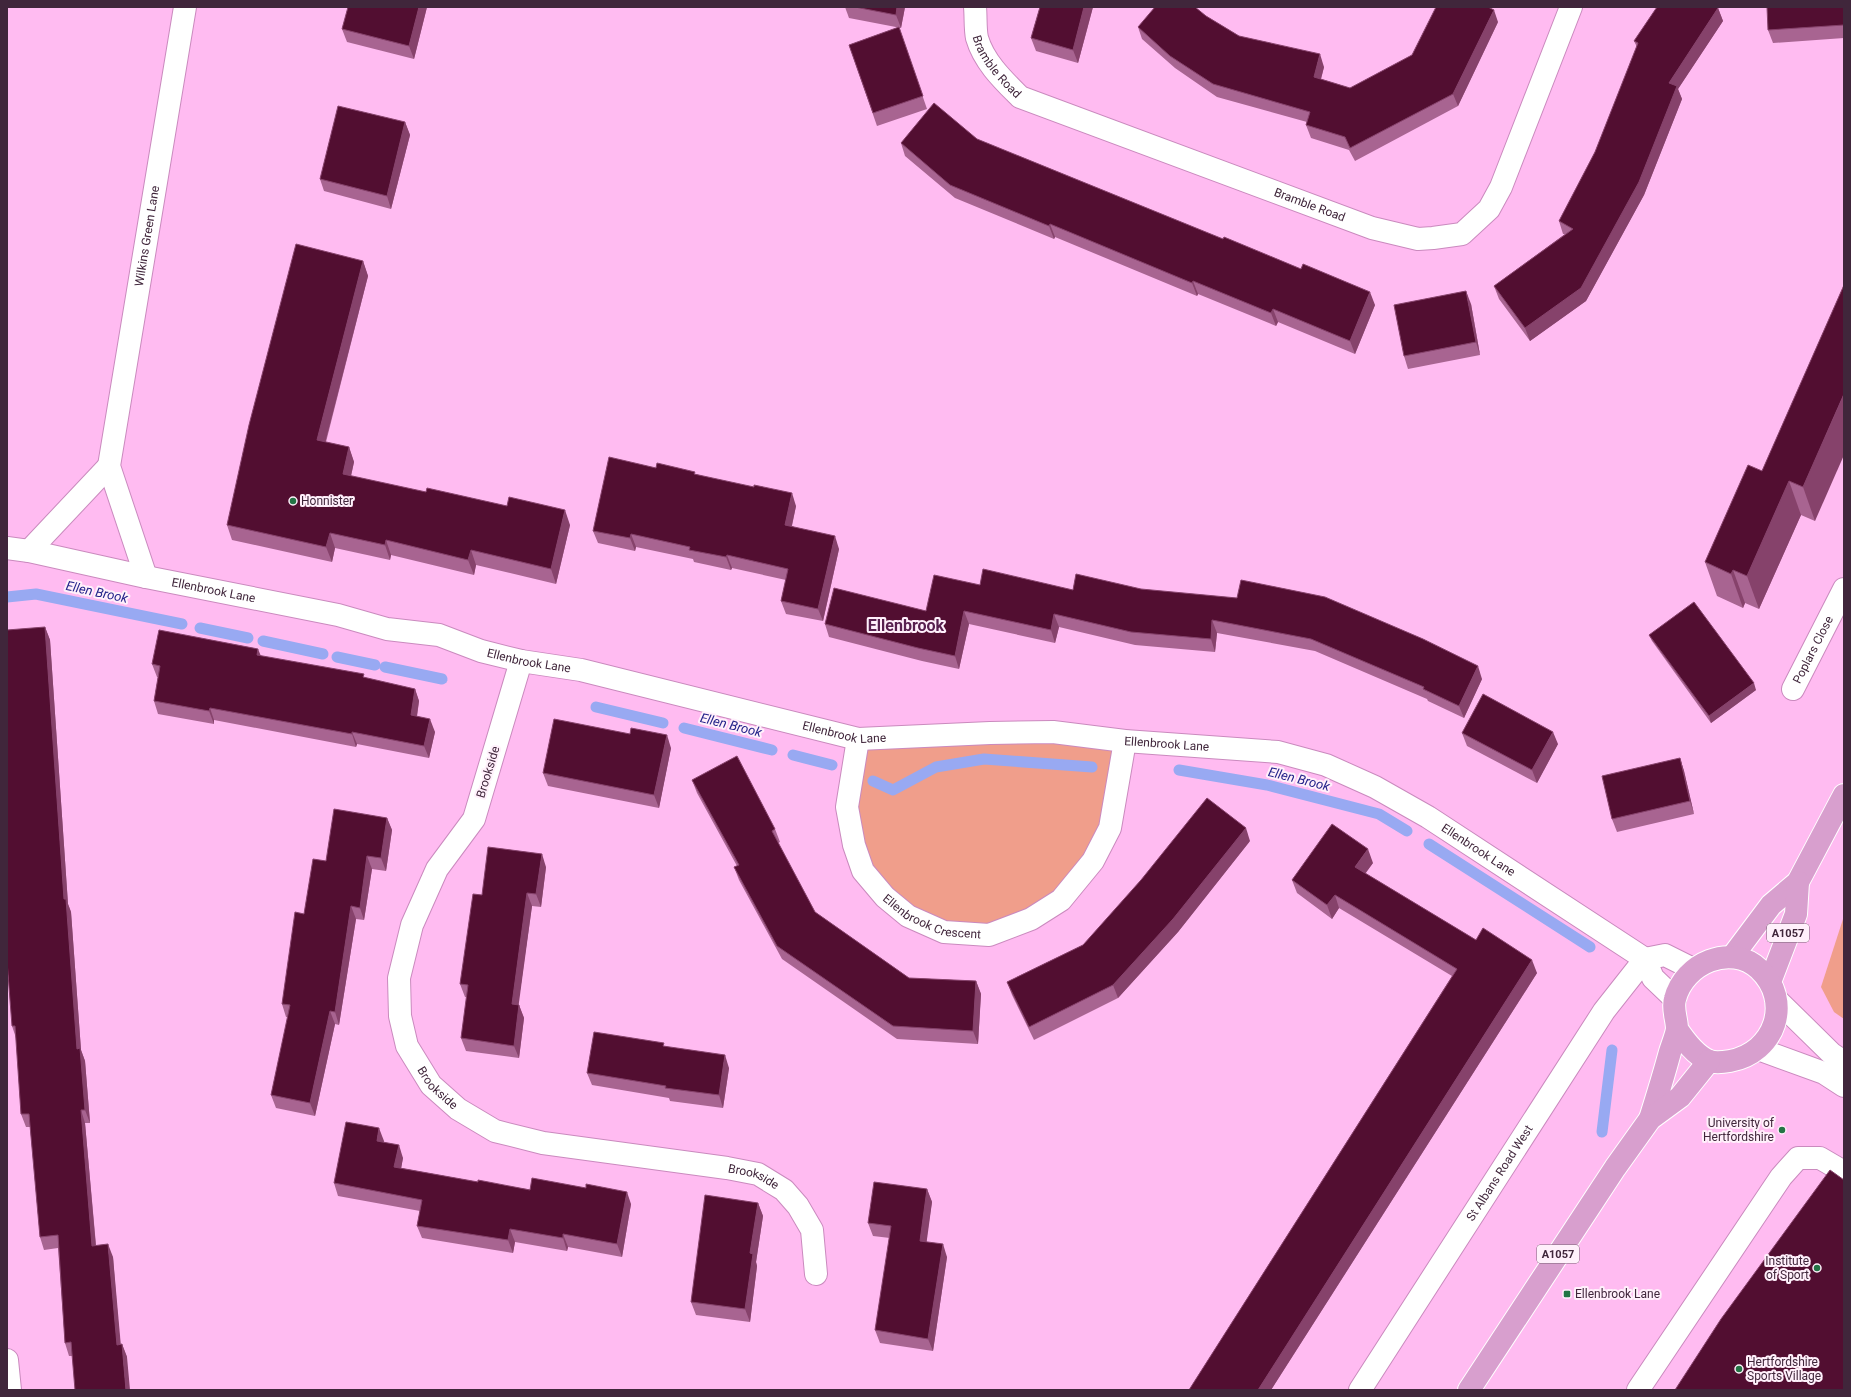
<svg xmlns="http://www.w3.org/2000/svg" width="1851" height="1397" viewBox="0 0 1851 1397" font-family="Roboto,sans-serif">
	<style>
		.green { fill: #f09e8b }
		.lines { fill: none; stroke-linecap: round; stroke-linejoin: round }
		.stream { stroke: #98a9f2; stroke-width: 11 }
		.minor-casing { stroke: #ca8abe; stroke-width: 24 }
		.major-casing { stroke: #fff; stroke-width: 24 }
		.minor { stroke: #fff; stroke-width: 22 }
		.major { stroke: #d89fce; stroke-width: 22 }
		.wall { fill: #a86491 }
		.shaded-wall { fill: #86426b }
		.building { fill: #520e31; stroke: #86426b }
		.poi-dot { fill: #237445; stroke: #fff0fb; stroke-width: 1.5 }
		.labels { text-anchor: middle; dominant-baseline: central; stroke-width: 4; stroke-linejoin: round; paint-order: stroke }
		.shield { fill: #fff0fb; stroke: #796375; stroke-width: 1 }
		.shield-label { font-size: 11px; font-weight: bold; fill: #40263b }
		.street-label { font-size: 12px; fill: #40263b; stroke: #fff0fb }
		.poi-label { font-size: 12px; fill: #40263b; stroke: #fff0fb; text-anchor: start }
		.water-label { font-size: 13px; font-style: italic; fill: #24238a; stroke: #fff0fb }
		.district-label { font-size: 16px; font-weight: bold; fill: #58204f; stroke: #fff0fb }
	</style>
	<rect width="100%" height="100%" fill="#ffbbf1"/>
	<g class="green">
		<path d="M858,739L1125,741L1110,828L1061,900L989,935L908,916L854,845Z"/>
		<path d="M1844,916V1019L1834,1012L1821,987Z"/>
	</g>
	<g class="lines">
		<g class="stream">
			<path d="M7,597L36,594L182,624"/>
			<path d="M200,628L248,638"/>
			<path d="M263,641L323,654"/>
			<path d="M337,657L375,665"/>
			<path d="M385,667L442,679"/>
			<path d="M596,707L663,723"/>
			<path d="M684,728L772,750"/>
			<path d="M793,755L832,765"/>
			<path d="M1179,770L1267,785L1379,814L1407,831"/>
			<path d="M873,781L893,790L936,767L984,759L1092,767"/>
			<path d="M1429,844L1590,947"/>
			<path d="M1602,1132L1612,1050"/>
		</g>
		<defs>
			<g id="minor">
				<path id="s1" d="M975,7C976,17 975,29 977,38C984,62 1003,80 1020,97L1372,228L1418,239L1433,238L1462,234L1489,209L1501,187L1571,7"/>
				<path id="s2" d="M7,548L29,551L146,577L338,615L387,629L439,635L481,651L521,661L581,670L858,739L990,733L1053,732L1125,741L1278,752L1326,765L1375,787L1428,817L1645,959L1653,978L1675,999"/>
				<path d="M29,551L109,466"/>
				<path id="s3" d="M146,577L109,466L185,7"/>
				<path id="s4" d="M521,661L474,819L437,869L412,925L399,978L400,1016L407,1046L431,1085L458,1109L495,1131L543,1143L727,1168L758,1174L784,1190L798,1206L812,1230L816,1274"/>
				<path id="s5" d="M1793,689L1844,589"/>
				<path id="s6" d="M858,739L847,807L854,845L863,871L885,897L908,916L944,932L989,935L1031,919L1061,900L1093,861L1110,828L1125,741"/>
				<path d="M1645,959L1665,955L1693,969"/>
				<path d="M1776,999L1832,1054L1844,1062"/>
				<path d="M1758,1049L1824,1073L1844,1086"/>
				<path d="M7,1360L10,1390"/>
				<path id="s7" d="M1360,1390L1604,1011L1645,959"/>
				<path d="M1638,1390L1781,1177L1798,1158H1820L1844,1172"/>
			</g>
			<g id="major">
				<path d="M1732,957L1771,905L1798,882L1844,795"/>
				<path d="M1770,982L1796,914L1798,882"/>
				<path d="M1650,1119C1657,1097 1664,1074 1670,1052C1672,1045 1676,1036 1677,1029C1677,1019 1672,1009 1675,999C1684,963 1731,943 1759,969C1793,1001 1775,1053 1730,1061C1724,1062 1715,1063 1709,1061C1695,1055 1685,1041 1677,1029"/>
				<path d="M1469,1390L1615,1168L1650,1119L1680,1097L1709,1061"/>
			</g>
		</defs>
		<use href="#minor" class="minor-casing"/>
		<use href="#major" class="major-casing"/>
		<use href="#minor" class="minor"/>
		<use href="#major" class="major"/>
	</g>
	<g class="wall">
		<path d="M427,7L414,59L347,42L342,29Z"/>
		<path d="M845,7H905L901,28L849,18Z"/>
		<path d="M1040,7H1093L1078,63L1036,51L1031,38Z"/>
		<path d="M1844,7V38L1773,43L1768,30Z"/>
		<path d="M1718,8L1723,21L1678,89L1682,99L1644,195L1586,301L1530,341L1499,299L1494,286L1565,234H1563L1559,221L1595,152L1637,47L1634,41Z"/>
		<path d="M1206,16L1239,36L1324,67L1321,79L1350,88L1498,22L1458,106L1355,161L1349,150L1311,138L1306,125L1307,122L1217,97L1175,68L1142,39L1138,27Z"/>
		<path d="M899,27L927,109L877,126L849,45Z"/>
		<path d="M405,122L410,135L391,209L324,191L320,179Z"/>
		<path d="M977,139L1375,305L1355,354L1278,322L1276,326L1198,294L1197,296L1055,237L1054,239L955,198L905,156L901,143Z"/>
		<path d="M363,261L368,276L326,442L349,447L354,462L351,476L570,525L556,584L476,565L474,575L391,555L390,560L335,548L332,562L232,540L227,525Z"/>
		<path d="M1844,285L1815,521L1801,515L1759,609L1745,603L1743,608L1717,596L1705,562L1762,471Z"/>
		<path d="M1471,304L1480,355L1408,369L1404,356Z"/>
		<path d="M656,468L696,474L796,506L792,526L839,549L823,621L786,614L781,601L786,580L732,568L731,570L694,562L693,559L636,547L635,551L598,543L593,531Z"/>
		<path d="M1076,574L1482,679L1464,718L1428,701L1427,699L1315,651L1217,633L1215,652L1135,645L1059,627L1055,643L969,624L959,669L922,661L829,637L825,624L926,611L980,585L1073,590Z"/>
		<path d="M45,627L50,640L68,904L71,912L81,1050L85,1061L90,1123H85L96,1245L113,1257L120,1345L122,1344L127,1357L69,1356L65,1343L58,1248L44,1250L40,1237L30,1127H26L21,1114L16,1038L12,1026Z"/>
		<path d="M1649,635L1756,690L1711,723L1652,641Z"/>
		<path d="M260,656L415,689L419,701L417,717L435,732L429,758L357,744L356,747L214,720V724L158,714L154,701L158,677H157L152,664Z"/>
		<path d="M1462,733L1558,744L1537,783L1467,746Z"/>
		<path d="M671,748L659,808L548,786L543,773Z"/>
		<path d="M1680,758L1684,771L1694,814L1617,832L1612,819Z"/>
		<path d="M692,780L775,829L780,842L778,843L815,912L909,978L976,981L981,994L978,1044L897,1039L782,959L739,880L734,867L737,866L697,793Z"/>
		<path d="M387,818L392,830L386,871L372,869L364,920L356,919L339,1025L335,1024L315,1116L276,1108L271,1095L288,1017H286L282,1004L304,914L326,861Z"/>
		<path d="M1250,841L1178,932L1118,998L1034,1040L1012,995L1007,982L1083,945Z"/>
		<path d="M1373,863L1365,873L1476,940L1537,973L1271,1390H1189L1452,976L1339,908L1332,919L1297,893L1292,880Z"/>
		<path d="M546,867L541,907L532,906L518,1005H519L524,1018L519,1058L466,1051L461,1038L467,997H465L460,984L482,895Z"/>
		<path d="M665,1046L729,1068L723,1108L670,1101L669,1098L592,1085L587,1073Z"/>
		<path d="M384,1141V1142L403,1158L401,1168L478,1182L631,1204L622,1257L568,1247L567,1251L515,1242L513,1253L422,1238L417,1226L420,1211L338,1196L334,1183Z"/>
		<path d="M927,1189L932,1202L926,1242L947,1257L933,1351L880,1343L875,1330L890,1238L873,1236L868,1223Z"/>
		<path d="M758,1203L763,1216L756,1262L757,1266L750,1322L696,1315L691,1302Z"/>
	</g>
	<g class="shaded-wall">
		<path d="M419,7H427L414,59L409,46Z"/>
		<path d="M897,7H905L901,28L896,15Z"/>
		<path d="M1084,7H1093L1078,63L1073,50Z"/>
		<path d="M1718,8L1723,21L1678,89L1682,99L1644,195L1586,301L1530,341L1525,328L1669,83Z"/>
		<path d="M1494,10L1498,22L1458,106L1453,94Z"/>
		<path d="M1320,54L1324,67L1318,90L1314,77Z"/>
		<path d="M405,122L410,135L391,209L387,196Z"/>
		<path d="M1050,224L1055,237L1054,239L1049,226Z"/>
		<path d="M363,261L368,276L322,455L317,440Z"/>
		<path d="M1193,281L1198,294L1197,296L1192,283Z"/>
		<path d="M1466,291L1471,304L1480,355L1476,342Z"/>
		<path d="M1370,292L1375,305L1355,354L1350,341Z"/>
		<path d="M1273,309L1278,322L1276,326L1271,313Z"/>
		<path d="M1844,394V455L1815,521L1803,487Z"/>
		<path d="M349,447L354,462L348,489L343,474Z"/>
		<path d="M1789,481L1801,515L1759,609L1747,576Z"/>
		<path d="M792,493L796,506L789,538L785,525Z"/>
		<path d="M565,510L570,525L556,584L551,569Z"/>
		<path d="M330,533L335,548L332,562L326,547Z"/>
		<path d="M631,534L636,547L635,551L630,538Z"/>
		<path d="M835,536L839,549L823,621L818,609Z"/>
		<path d="M386,540L391,555L390,560L385,545Z"/>
		<path d="M471,550L476,565L474,575L468,560Z"/>
		<path d="M727,555L732,568L731,570L726,557Z"/>
		<path d="M1733,570L1745,603L1743,608L1731,574Z"/>
		<path d="M964,611L969,624L959,669L955,656Z"/>
		<path d="M1054,614L1059,627L1055,643L1051,630Z"/>
		<path d="M1212,620L1217,633L1215,652L1211,639Z"/>
		<path d="M45,627L50,640L68,904L71,912L81,1050L85,1061L90,1123L85,1110L77,1049L64,899Z"/>
		<path d="M258,649L263,661L257,655Z"/>
		<path d="M1478,666L1482,679L1464,718L1459,706Z"/>
		<path d="M1754,683L1756,690L1711,723L1709,716Z"/>
		<path d="M415,689L419,701L415,728L411,715Z"/>
		<path d="M210,708L214,720V724L209,711Z"/>
		<path d="M430,719L435,732L429,758L424,746Z"/>
		<path d="M352,732L357,744L356,747L352,734Z"/>
		<path d="M1553,732L1558,744L1537,783L1532,770Z"/>
		<path d="M667,735L671,748L659,808L654,795Z"/>
		<path d="M1680,758L1684,771L1694,814L1690,801Z"/>
		<path d="M387,818L392,830L386,871L381,858Z"/>
		<path d="M1246,828L1250,841L1178,932L1118,998L1113,985Z"/>
		<path d="M1368,849L1373,863L1360,881L1355,867Z"/>
		<path d="M542,854L546,867L541,907L536,894Z"/>
		<path d="M367,856L372,869L364,920L360,908Z"/>
		<path d="M527,893L532,906L517,1017L512,1004Z"/>
		<path d="M1335,895L1339,908L1332,919L1327,905Z"/>
		<path d="M351,906L356,919L339,1025L335,1012Z"/>
		<path d="M1532,960L1537,973L1271,1390H1258Z"/>
		<path d="M976,981L981,994L978,1044L973,1031Z"/>
		<path d="M519,1005L524,1018L519,1058L514,1046Z"/>
		<path d="M330,1011L335,1024L315,1116L310,1103Z"/>
		<path d="M725,1055L729,1068L723,1108L719,1095Z"/>
		<path d="M81,1110L85,1123L97,1259L92,1246Z"/>
		<path d="M379,1128L384,1141L381,1154L377,1141Z"/>
		<path d="M399,1145L403,1158L399,1180L394,1167Z"/>
		<path d="M927,1189L932,1202L925,1254L920,1241Z"/>
		<path d="M627,1192L631,1204L622,1257L617,1244Z"/>
		<path d="M758,1203L763,1216L756,1262L757,1266L750,1322L745,1309L750,1253Z"/>
		<path d="M510,1229L515,1242L513,1253L508,1240Z"/>
		<path d="M563,1234L568,1247L567,1251L563,1238Z"/>
		<path d="M108,1244L113,1257L122,1358L117,1345Z"/>
		<path d="M943,1244L947,1257L933,1351L928,1339Z"/>
		<path d="M122,1344L127,1357L130,1390H126Z"/>
	</g>
	<g class="building">
		<path d="M348,7H419L409,46L342,29Z"/>
		<path d="M855,7H897L896,15Z"/>
		<path d="M1040,7H1084L1073,50L1031,38Z"/>
		<path d="M1155,7H1195L1206,16L1239,36L1320,54L1314,77L1350,88L1412,55L1436,7H1488L1494,10L1453,94L1350,148L1345,137L1306,125L1310,112L1213,84L1170,56L1138,27Z"/>
		<path d="M1657,7H1716L1718,8L1669,83L1677,86L1639,182L1581,288L1525,328L1494,286L1573,229L1559,221L1595,152L1638,43L1634,41Z"/>
		<path d="M1767,7H1844V25L1768,30Z"/>
		<path d="M899,27L923,96L873,113L849,45Z"/>
		<path d="M934,103L977,139L1223,239L1224,237L1301,269L1303,264L1370,292L1350,341L1273,309L1271,313L1193,281L1192,283L1050,224L1049,226L950,185L901,143Z"/>
		<path d="M338,106L405,122L387,196L320,179Z"/>
		<path d="M296,244L363,261L317,440L349,447L343,474L426,492L427,488L507,506L509,497L565,510L551,569L471,550L468,560L386,540L385,545L330,533L326,547L227,525L249,425Z"/>
		<path d="M1844,285V394L1803,487L1789,481L1747,576L1733,570L1731,574L1705,562L1748,465L1762,471Z"/>
		<path d="M1466,291L1476,342L1404,356L1394,305Z"/>
		<path d="M609,457L656,468L657,463L695,472L694,474L754,487V485L792,493L785,525L835,536L818,609L781,601L788,569L727,555L726,557L689,550L690,547L631,534L630,538L593,531Z"/>
		<path d="M983,569L1073,590L1076,574L1141,589L1237,598L1241,580L1325,597L1423,639L1478,666L1459,706L1423,689L1424,687L1311,639L1212,620L1211,639L1131,632L1054,614L1051,630L964,611L955,656L918,648L825,624L834,588L926,611L934,575L980,585Z"/>
		<path d="M1694,602L1754,683L1709,716L1649,635Z"/>
		<path d="M45,627L64,899H66L77,1049L80,1048L85,1110H81L92,1246L108,1244L117,1345L122,1344L126,1390H75L71,1342L65,1343L58,1235L40,1237L29,1114H21L15,1026H12L7,961V630Z"/>
		<path d="M159,630L258,649L257,655L364,674L363,677L415,689L411,715L430,719L424,746L352,732V734L210,708L209,711L154,701L160,666L152,664Z"/>
		<path d="M1483,694L1553,732L1532,770L1462,733Z"/>
		<path d="M554,719L630,734L631,728L667,735L654,795L543,773Z"/>
		<path d="M737,756L775,829L772,831L815,912L909,978L976,981L973,1031L893,1026L777,946L734,867L739,865L692,780Z"/>
		<path d="M1680,758L1690,801L1612,819L1602,776Z"/>
		<path d="M1207,798L1246,828L1173,919L1113,985L1029,1027L1007,982L1083,945L1141,880Z"/>
		<path d="M334,809L387,818L381,858L367,856L360,908L351,906L335,1012L330,1011L310,1103L271,1095L290,1005L282,1004L295,912L304,914L313,859L326,861Z"/>
		<path d="M1332,824L1368,849L1355,867L1476,940L1483,928L1532,960L1258,1390H1189L1457,969L1335,895L1327,905L1292,880Z"/>
		<path d="M488,847L542,854L536,894L527,893L512,1004L519,1005L514,1046L461,1038L468,985L460,984L473,894L482,895Z"/>
		<path d="M594,1032L664,1043L663,1046L725,1055L719,1095L665,1088L666,1086L587,1073Z"/>
		<path d="M346,1122L379,1128L377,1141L399,1145L394,1167L478,1182V1180L530,1190L532,1178L586,1188V1184L627,1192L617,1244L563,1234V1238L510,1229L508,1240L417,1226L422,1200L334,1183Z"/>
		<path d="M1830,1170L1844,1180V1390H1675L1721,1319Z"/>
		<path d="M874,1182L927,1189L920,1241L943,1244L928,1339L875,1330L891,1226L868,1223Z"/>
		<path d="M705,1195L758,1203L750,1253L753,1254L745,1309L691,1302Z"/>
	</g>
	<g class="poi-dot">
		<circle cx="293" cy="501" r="4"/>
		<circle cx="1782" cy="1130" r="4"/>
		<circle cx="1817" cy="1268" r="4"/>
		<rect x="1563" y="1290" width="8" height="8" rx="2"/>
		<circle cx="1739" cy="1369" r="4"/>
	</g>
	<g class="labels">
		<g class="shield">
			<rect x="1767" y="924" width="42" height="18" rx="3"/>
			<rect x="1537" y="1245" width="42" height="18" rx="3"/>
		</g>
		<g class="shield-label">
			<text x="1788" y="933">A1057</text>
			<text x="1558" y="1254">A1057</text>
		</g>
		<g class="street-label">
			<text stroke="none"><textPath href="#s1" startOffset="66">Bramble Road</textPath></text>
			<text stroke="none"><textPath href="#s1" startOffset="414">Bramble Road</textPath></text>
			<text stroke="none"><textPath href="#s3" startOffset="350">Wilkins Green Lane</textPath></text>
			<text stroke="none"><textPath href="#s2" startOffset="211">Ellenbrook Lane</textPath></text>
			<text stroke="none"><textPath href="#s5" startOffset="44">Poplars Close</textPath></text>
			<text stroke="none"><textPath href="#s2" startOffset="535">Ellenbrook Lane</textPath></text>
			<text stroke="none"><textPath href="#s2" startOffset="859">Ellenbrook Lane</textPath></text>
			<text stroke="none"><textPath href="#s2" startOffset="1183">Ellenbrook Lane</textPath></text>
			<text transform="translate(488 772) rotate(-73)">Brookside</text>
			<text stroke="none"><textPath href="#s2" startOffset="1519">Ellenbrook Lane</textPath></text>
			<text stroke="none"><textPath href="#s6" startOffset="222">Ellenbrook Crescent</textPath></text>
			<text stroke="none"><textPath href="#s4" startOffset="464">Brookside</textPath></text>
			<text stroke="none"><textPath href="#s7" startOffset="258">St Albans Road West</textPath></text>
			<text stroke="none"><textPath href="#s4" startOffset="800">Brookside</textPath></text>
		</g>
		<g class="poi-label">
			<text x="301" y="501">Honnister</text>
			<text x="1774" y="1123" text-anchor="end">University of<tspan x="1774" dy="14">Hertfordshire</tspan></text>
			<text x="1809" y="1261" text-anchor="end">Institute<tspan x="1809" dy="14">of Sport</tspan></text>
			<text x="1575" y="1294">Ellenbrook Lane</text>
			<text x="1747" y="1362">Hertfordshire<tspan x="1747" dy="14">Sports Village</tspan></text>
		</g>
		<g class="water-label">
			<text transform="translate(97 592) rotate(12)">Ellen Brook</text>
			<text transform="translate(731 725) rotate(14)">Ellen Brook</text>
			<text transform="translate(1299 779) rotate(14)">Ellen Brook</text>
		</g>
		<g class="district-label">
			<text x="906" y="625">Ellenbrook</text>
		</g>
	</g>
	<rect width="1851" height="1397" fill="none" stroke="#40263b" stroke-width="16"/>
</svg>
